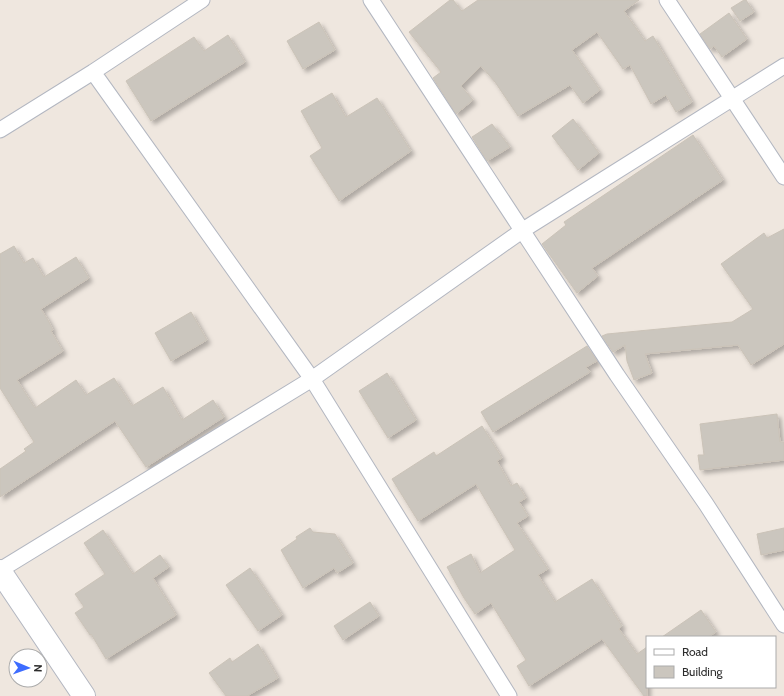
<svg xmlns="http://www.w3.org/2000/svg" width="784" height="696" viewBox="0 0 784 696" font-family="Cabin,sans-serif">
<defs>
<filter id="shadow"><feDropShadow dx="3.5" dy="3.5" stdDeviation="2" flood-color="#0004"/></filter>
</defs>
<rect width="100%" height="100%" fill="#efe7df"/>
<path fill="#cbc6be" stroke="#cbc3b8" filter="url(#shadow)" d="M450 0H453L462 11 478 0H639L624 11 645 41 653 36 692 102 676 112 666 95 651 104 630 65 623 69 597 32 572 50 600 90 583 103 570 85 518 116 495 82 481 66 461 86 473 100 456 114 433 78 441 72 409 32Z
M744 0H746L754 12 740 21 731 8Z
M729 13 747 39 722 57 714 46 710 49 700 34Z
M319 22 335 50 303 69 287 41Z
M228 35 245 62 151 121 126 81 194 37 204 51Z
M332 93 346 117 377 98 411 151 339 201 310 156 322 148 301 111Z
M573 119 599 153 578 170 552 136Z
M492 124 510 147 487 161 472 137Z
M693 135 723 180 592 268 598 276 577 293 542 244 566 225 564 222Z
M784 229V344L751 365 738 345 645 354 652 373 634 380 627 361 625 345 613 352 602 336 607 334 732 322 753 309 721 264 764 233 767 238Z
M14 246 24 263 33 258 44 277 76 257 89 278 41 309 48 320 53 330 51 331 63 351 17 380 35 408 76 380 86 395 114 378 132 406 163 387 182 420 213 400 224 417 146 467 115 421 0 497V469L26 451 24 449 34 442 0 388V254Z
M191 312 207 340 171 361 155 333Z
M587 346 597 361 586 367 590 372 493 432 481 412Z
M387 373 416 420 388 438 359 391Z
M777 414 780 442H784V460L700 470 698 455H704L700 424Z
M482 426 502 458 497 461 511 486 517 483 526 498 519 502 528 516 517 523 548 569 538 575 555 602 592 579 622 626 619 629 637 654 647 647V696H644L602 639 529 686 517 666 526 660 491 603 475 614 464 598 447 567 471 554 480 573 515 550 476 484 418 521 392 479 434 452 436 456Z
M310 528 313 532 335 534 353 563 337 573 334 568 303 588 281 550 297 539 296 537Z
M784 528V550L761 555 757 534Z
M103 530 133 574 160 555 169 567 153 578 176 615 106 659 91 634 90 635 75 613 84 607 75 594 105 574 84 543Z
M250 568 282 615 258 631 226 585Z
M370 602 379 616 343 640 334 626Z
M701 610 716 632 708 637H662Z
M258 644 278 678 247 696H226L209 673 230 658 232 662Z"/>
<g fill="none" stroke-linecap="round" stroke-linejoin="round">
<g stroke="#b3b7c1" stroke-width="17">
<path id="street" d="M371 0 617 375 706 504 784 625
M667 0 784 177
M93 72 312 379 509 696
M0 130 93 72 202 0
M0 570 312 379 523 230 784 66"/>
</g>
<g stroke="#b3b7c1" stroke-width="24">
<path id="secondary" d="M0 571 84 696"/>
</g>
<use href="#street" stroke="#fff" stroke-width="15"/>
<use href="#secondary" stroke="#fff" stroke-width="22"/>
</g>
<rect x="646" y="636" width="130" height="52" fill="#ffffff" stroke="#ababab"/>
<rect x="654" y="649" width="20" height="6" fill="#ffffff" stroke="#ababab"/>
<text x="682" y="656" font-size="12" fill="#2d2d2d">Road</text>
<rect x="654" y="666" width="20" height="12" fill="#cbc6be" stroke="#ababab"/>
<text x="682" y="676" font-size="12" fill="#2d2d2d">Building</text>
<g transform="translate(28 668) rotate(92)"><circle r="19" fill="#ffffff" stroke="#ababab"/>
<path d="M0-3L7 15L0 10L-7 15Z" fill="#3d6cff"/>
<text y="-6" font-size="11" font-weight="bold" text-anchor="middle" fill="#2d2d2d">N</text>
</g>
</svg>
